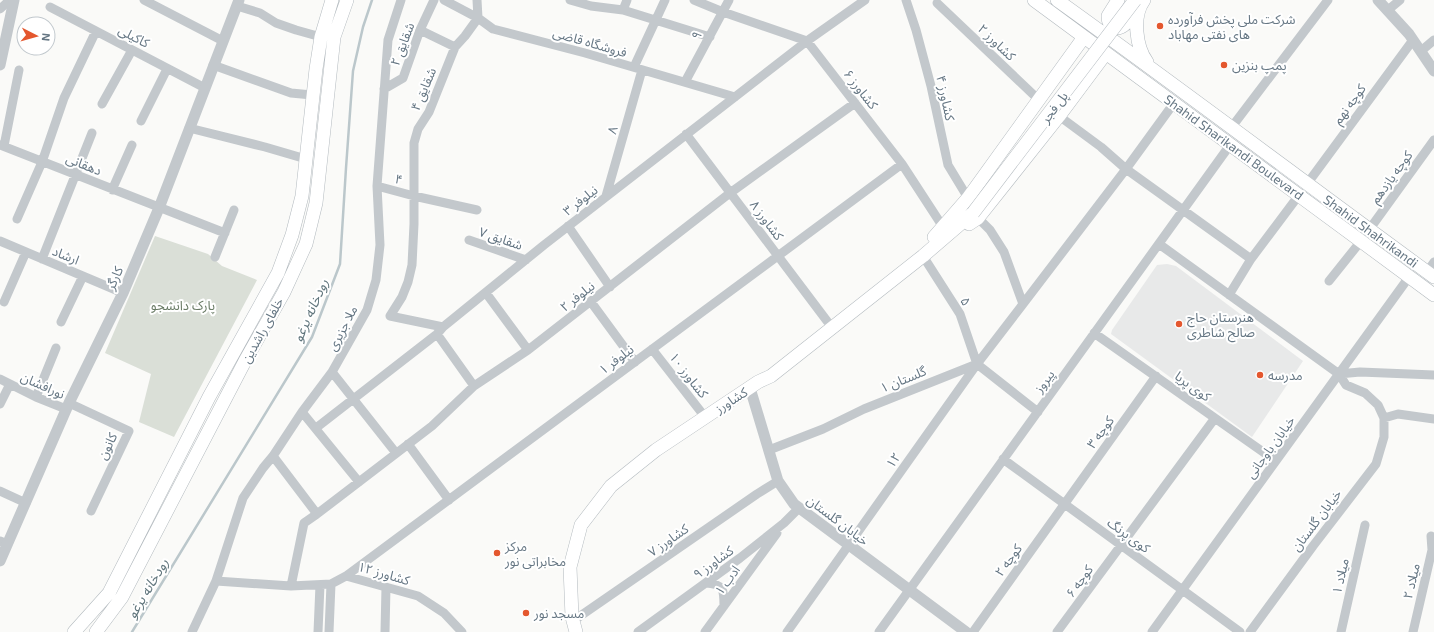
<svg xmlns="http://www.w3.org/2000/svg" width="1434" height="632" viewBox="0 0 1434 632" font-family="'Exo 2','Noto Sans Arabic',sans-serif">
<rect width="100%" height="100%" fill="#fafaf8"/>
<path fill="#e8e9e9" d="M1167 264 1176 266 1303 361 1252 437 1111 334 1112 330 1157 265Z"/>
<path fill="#dadfd7" d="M155 236 208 254 222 266 257 280 174 437 139 422 151 374 105 353Z"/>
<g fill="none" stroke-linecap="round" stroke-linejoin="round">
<path stroke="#bbc7cb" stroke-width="2.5" d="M132 632 312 337 340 264 346 168 353 71 363 27 372 0"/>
<g stroke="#b3babf" stroke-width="14">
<path id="secondary" d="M1034 0 1434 295
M1057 0C1184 91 1308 185 1434 277
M1118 0 1108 16C1108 21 1109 25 1114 27 1124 32 1134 13 1139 6
M1144 0C1132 16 1136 47 1147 62
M969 224 978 218 1059 116 1106 53
M934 237 968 198 1084 37
M74 632 109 593 209 397 278 273 292 235 302 196 316 69 321 37 332 0
M96 632 122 597 245 361 284 292 306 244 316 203 334 37 347 0
M576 632 572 617 570 567 581 525 611 486 656 450 758 382 771 376 923 256 973 213"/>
</g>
<path stroke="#c3c8cc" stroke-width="9" d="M144 0 223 41
M444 0 478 18 493 29 585 53 735 97
M570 0 591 6 623 10 710 37
M694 0 723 12 807 41 902 164 943 227
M906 0 916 30 931 86 948 165 968 198
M937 3 1039 100
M237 6 260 13 276 23 296 30 321 37
M50 7 205 88
M0 9 10 0
M623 10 627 0
M1388 10 1400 0
M420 30 455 47
M1421 51 1434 40
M213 65 291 93 312 95
M634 67 665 0
M685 82 729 0
M384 89 403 78 420 30 434 0
M1174 103 1126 169 1251 259 1299 195
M102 104 132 50
M141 121 167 69
M189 128 265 147 306 159
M1231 128 1328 0
M686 134 827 321
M0 145 225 233
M4 146 19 70
M1307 184 1413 40
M377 186 414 196 477 210
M112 190 132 145
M606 196 642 70
M974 214 990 230 1004 252 1023 304 1126 169 1101 147 1059 116
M17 219 42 162 64 98 96 31
M568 226 610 287
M469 240 526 260
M0 241 123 293
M1159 244 1339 374 1360 372 1434 375
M923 256 960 314 977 364
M215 257 234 210
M42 259 92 133
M1427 272 1434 262
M1329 281 1361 241 1434 140
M486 293 528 350
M1229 295 1251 259
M4 302 26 252
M591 302 635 362
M61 322 83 276
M443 327 390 316 402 297 408 282 412 265 414 224V143L418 129 429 112 455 47 465 36 478 18 477 0
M1094 333 1276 461
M437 334 474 386
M652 349 705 417
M332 372 396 453
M0 379 10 384 0 404
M10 384 36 397 66 409
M36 397 56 348
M69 403 129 431 91 511
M302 412 359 482
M1384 418 1398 414 1434 419
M316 428 437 334 443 327 544 245 807 41 865 0
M408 444 449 500
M769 450 823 429 864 409 977 364 1038 412
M273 456 317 514 304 523 291 586
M1003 459 1240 632
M0 491 26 503
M317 514 432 426 474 386 528 350 730 193 855 103
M0 541 7 544
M346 576 902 164
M216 581 291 586 331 584 346 576 418 596 444 613 462 632
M706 583C724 584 724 590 724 606
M573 621 757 494 778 481
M192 632 216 581 243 498 263 468 273 456 302 412 332 372 367 310 376 280 380 245 377 186 388 40 401 0
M318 632 320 585
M329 632 331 584
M385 632 386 587
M638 632 740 558 784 523 799 508
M705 632 777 533
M787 632 977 364 1023 304
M879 632 1230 145
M973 632 1156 376
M1057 632 1215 418
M1152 632 1409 277
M1250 632 1313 546 1376 464 1384 437V418L1378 405 1365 393 1346 385 1339 374
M1341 632 1365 525
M1413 632 1432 550 1431 536"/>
<path stroke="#c3c8cc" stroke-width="11" d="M1378 0 1409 34 1434 71
M0 65 14 0
M750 388 778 481 794 504 966 632
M0 561 69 403 123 293 159 208 239 0"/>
<use href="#secondary" stroke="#fff" stroke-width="13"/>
<g stroke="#b3babf" stroke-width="14" stroke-linecap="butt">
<path id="secondary-bridge" d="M973 213 1135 0"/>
</g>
<use href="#secondary-bridge" stroke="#fff" stroke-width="13"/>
</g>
<g fill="#e4572e" stroke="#fff" stroke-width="1.5">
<circle cx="1160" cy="26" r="4"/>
<circle cx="1224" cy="65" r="4"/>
<circle cx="1179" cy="324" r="4"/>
<circle cx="1260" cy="375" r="4"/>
<circle cx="497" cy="553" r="4"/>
<circle cx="526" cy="613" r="4"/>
</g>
<g text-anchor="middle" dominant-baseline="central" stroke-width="4" stroke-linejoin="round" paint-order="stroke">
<g font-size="13" fill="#657683" stroke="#fff" text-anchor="start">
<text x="1168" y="19">شرکت ملی پخش فرآورده<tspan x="1168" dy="15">های نفتی مهاباد</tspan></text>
<text x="1232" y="65">پمپ بنزین</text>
<text x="1187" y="317">هنرستان حاج<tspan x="1187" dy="15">صالح شاطری</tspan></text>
<text x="1268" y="375">مدرسه</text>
<text x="505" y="546">مرکز<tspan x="505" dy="15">مخابراتی نور</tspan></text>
<text x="534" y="613">مسجد نور</text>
</g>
<g font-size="13" fill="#657683" stroke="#fff">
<text transform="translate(696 35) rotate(-62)">۹</text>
<text transform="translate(134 36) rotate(28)">کاکیلی</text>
<text transform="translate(590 42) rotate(16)">فروشگاه قاضی</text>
<text transform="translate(997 42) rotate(44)">کشاورز ۲</text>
<text transform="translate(402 44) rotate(-69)">شقایق ۲</text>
<text transform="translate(423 89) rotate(-67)">شقایق ۴</text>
<text transform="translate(861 89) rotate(52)">کشاورز ۶</text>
<text transform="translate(946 98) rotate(78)">کشاورز ۴</text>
<text transform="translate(1349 104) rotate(-54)">کوچه نهم</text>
<text transform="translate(1054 107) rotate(-53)">پل فجر</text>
<text transform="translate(612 130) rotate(-74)">۸</text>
<text transform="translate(1234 147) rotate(36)">Shahid Sharikandi Boulevard</text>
<text transform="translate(84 164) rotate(22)">دهقانی</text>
<text transform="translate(1391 177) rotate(-54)">کوچه یازدهم</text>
<text transform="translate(399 179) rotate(15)">۴</text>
<text transform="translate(580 200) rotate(-38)">نیلوفر ۳</text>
<text transform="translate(767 220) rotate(53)">کشاورز ۸</text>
<text transform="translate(1371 231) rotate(36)">Shahid Shahrikandi</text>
<text transform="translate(501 238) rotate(19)">شقایق ۷</text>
<text transform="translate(66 255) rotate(22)">ارشاد</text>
<text transform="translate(114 278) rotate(-66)">کارگر</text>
<text transform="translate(577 296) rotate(-38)">نیلوفر ۲</text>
<text transform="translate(966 301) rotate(59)">۵</text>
<text transform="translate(342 328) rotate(-62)">ملا جزیری</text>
<text transform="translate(262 330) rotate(-61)">خلفای راشدین</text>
<text transform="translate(616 359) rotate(-37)">نیلوفر ۱</text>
<text transform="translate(689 375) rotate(52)">کشاورز ۱۰</text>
<text transform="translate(903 379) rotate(-22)">گلستان ۱</text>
<text transform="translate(1044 381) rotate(-54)">پیروز</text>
<text transform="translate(43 385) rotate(24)">نورافشان</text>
<text transform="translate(1193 386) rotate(36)">کوی پریا</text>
<text transform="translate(731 400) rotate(-33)">کشاورز</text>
<text transform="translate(1100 432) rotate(-54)">کوچه ۳</text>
<text transform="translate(107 446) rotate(-64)">کانون</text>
<text transform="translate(1270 447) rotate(-54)">خیابان باوجانی</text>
<text transform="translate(893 460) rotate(-55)">۱۲</text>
<text transform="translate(838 520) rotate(37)">خیابان گلستان</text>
<text transform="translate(1316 520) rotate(-53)">خیابان گلستان</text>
<text transform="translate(1129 535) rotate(36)">کوی پرنگ</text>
<text transform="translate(668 540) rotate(-35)">کشاورز ۷</text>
<text transform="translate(1008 560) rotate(-54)">کوچه ۲</text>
<text transform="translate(713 562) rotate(-36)">کشاورز ۹</text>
<text transform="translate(384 573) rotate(16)">کشاورز ۱۲</text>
<text transform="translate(1340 576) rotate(-77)">میلاد ۱</text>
<text transform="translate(727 580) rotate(-54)">ادب ۱</text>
<text transform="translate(1079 581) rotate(-54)">کوچه ۶</text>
<text transform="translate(1411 581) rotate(-77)">میلاد ۲</text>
</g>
<g font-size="13" fill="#687a64" stroke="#fff">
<text x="183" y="305">پارک دانشجو</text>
</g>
<g font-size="14" font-style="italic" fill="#60757c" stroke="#fff">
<text transform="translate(310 310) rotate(-66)">رودخانه یرغو</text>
<text transform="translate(147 588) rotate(-59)">رودخانه یرغو</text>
</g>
</g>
<g transform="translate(36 36) rotate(96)"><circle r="19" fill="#ffffff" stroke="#c1c8cd"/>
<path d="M0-3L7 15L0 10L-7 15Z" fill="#e4572e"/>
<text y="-6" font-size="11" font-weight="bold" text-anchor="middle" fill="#657683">N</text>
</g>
</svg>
